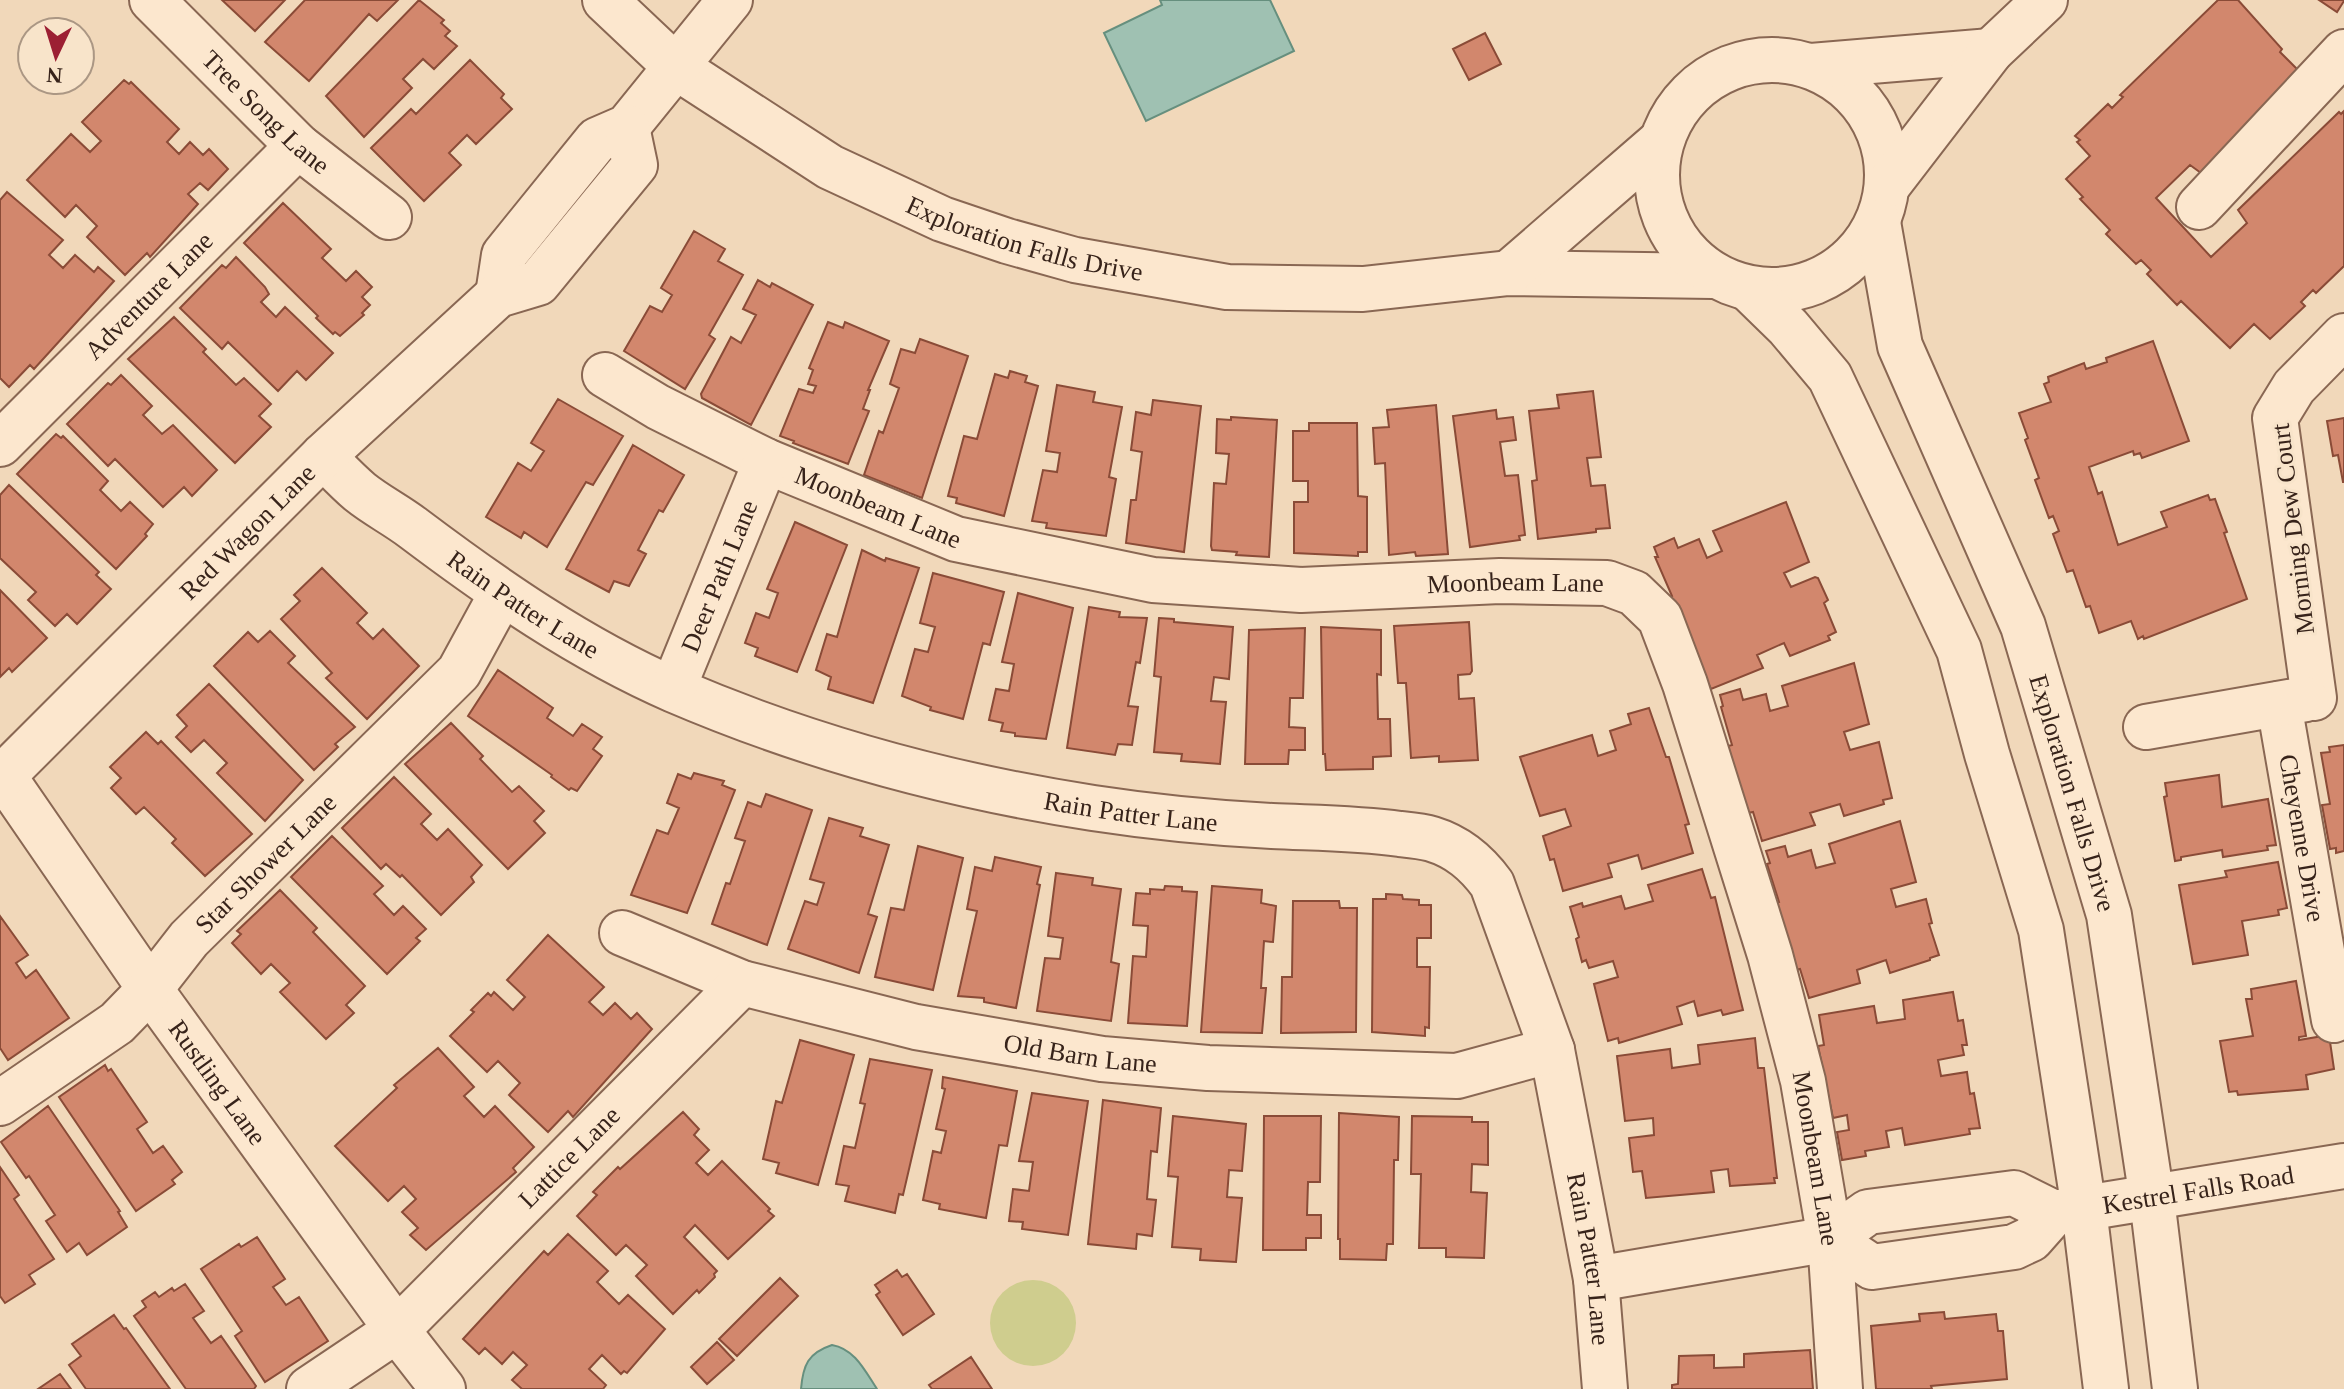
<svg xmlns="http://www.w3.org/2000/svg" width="2344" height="1389" viewBox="0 0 2344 1389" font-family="'Times New Roman',serif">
<rect width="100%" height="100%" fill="#f1d8ba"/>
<path fill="#cfcd8e" d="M990 1323a43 43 0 1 1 86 0a43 43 0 1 1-86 0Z"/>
<path fill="#9fc1b2" stroke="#668f7e" stroke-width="2" d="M1160 0H1270L1294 51 1146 121 1104 33 1162 5Z
M832 1345C855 1349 865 1371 877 1389H801C803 1365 808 1353 832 1345Z"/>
<path fill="#d2876d" stroke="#8a4b37" stroke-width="2" d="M222 0H285L255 31Z
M305 0H398L377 21 369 14 309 81 265 42Z
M419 0 444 20 441 23 450 31 445 36 457 46 434 69 423 59 403 79 412 88 364 137 326 96Z
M2218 0H2238L2282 49 2280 52 2302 74 2201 173 2190 165 2156 198 2211 257 2247 223 2238 210 2339 112 2341 114 2344 111V266L2316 293 2313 290 2301 302 2305 306 2270 339 2254 324 2230 348 2181 301 2177 305 2147 274 2151 270 2141 260 2136 264 2106 234 2110 230 2080 199 2083 197 2066 179 2090 156 2077 142 2080 140 2075 136 2108 104 2112 108 2123 97 2120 95Z
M2319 0H2344V1L2337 12Z
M1485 33 1501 64 1469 80 1453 49Z
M470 60 504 94 501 98 512 109 476 144 467 135 449 153 461 165 424 201 371 148 411 109 416 114Z
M124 80 129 84 131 82 179 129 167 142 179 154 190 142 203 155 209 149 228 169 208 190 200 183 188 194 198 204 150 257 147 253 125 275 87 237 97 226 76 205 65 217 27 180 71 134 90 152 101 141 82 122Z
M7 192 63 240 49 255 63 268 75 255 94 272 98 267 114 281 34 369 30 365 9 387 0 378V200Z
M283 203 331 249 322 258 346 281 356 271 372 287 362 297 370 305 362 313 364 315 340 336 335 332 333 334 316 318 318 316 244 243Z
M694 231 725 249 718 261 743 275 709 335 715 339 685 389 624 351 650 306 662 312 672 295 661 288Z
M236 257 265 287 269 294 261 302 276 317 285 307 333 353 306 380 297 371 278 391 228 342 222 349 180 308 222 265 226 268Z
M758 280 770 287 772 283 813 305 751 425 702 398 701 394 731 337 741 343 756 315 743 309Z
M174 317 206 349 203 352 236 385 244 378 271 404 259 416 271 427 235 463 128 359Z
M828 322 843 328 845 322 889 341 868 390H870L863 409 869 411 848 464 793 443 794 441 780 436 799 389 813 393 816 386 808 384 813 370 809 368Z
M920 339 968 356 922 498 864 475 879 431 883 433 899 388 890 384 901 349 915 353Z
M2153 341 2189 441 2142 458 2140 453 2134 455 2133 451 2089 467 2098 494 2102 492 2118 545 2167 527 2161 512 2208 495 2210 500 2215 499 2227 532 2224 533 2247 599 2144 639 2143 636 2138 639 2131 621 2099 633 2090 606 2086 607 2073 570 2067 572 2053 534 2059 531 2053 516 2049 518 2035 480 2039 478 2025 440 2028 438 2019 413 2051 402 2044 384 2049 382 2048 377 2084 363 2086 369 2107 362 2106 358Z
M1010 371 1027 376 1025 382 1038 386 1004 516 956 503 957 498 948 496 964 436 977 439 995 374 1008 378Z
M121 375 152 406 143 415 162 434 173 425 217 470 192 496 184 487 163 507 115 459 108 466 67 424 108 383 111 385Z
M1057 385 1095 392 1093 402 1122 407 1109 477 1116 479 1106 536 1046 528 1047 523 1032 521 1043 470 1057 472 1060 453 1046 451Z
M1593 391 1601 457 1587 458 1591 486 1605 485 1610 528 1596 529V532L1538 539 1532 481 1537 480 1529 411 1559 408 1557 395Z
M558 399 623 436 593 485 586 482 547 547 524 532 521 538 486 517 518 463 531 471 544 451 531 443Z
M1153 400 1201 406 1184 552 1126 543 1131 500H1136L1142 452 1131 450 1136 412 1151 415Z
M1436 405 1448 554 1416 556 1415 552 1389 555 1385 463 1375 464 1373 428 1389 427 1387 410Z
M1496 410 1497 419 1513 417 1516 440 1500 442 1505 476 1518 475 1525 535 1519 536 1520 540 1470 547 1453 416Z
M1231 417 1277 420 1269 557 1236 555 1237 552 1212 550 1211 546 1214 483 1226 484 1229 454 1216 453 1217 419 1231 420Z
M2344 418V482H2343L2338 455 2333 456 2327 421Z
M1309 423H1357L1358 496 1367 497V552H1358V556L1294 553V502H1308V481H1293V431H1309Z
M56 434 61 438 63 436 108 481 100 490 121 511 130 502 153 524 145 534 147 536 116 569 17 474Z
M633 445 684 475 663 512 659 510 638 550 646 554 629 586 614 581 609 592 566 569Z
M9 485 99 572 96 575 111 589 77 624 67 614 55 626 28 600 36 592 0 558V495Z
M1786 502 1809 562 1784 573 1791 587 1815 577 1818 578 1828 600 1824 603 1836 632 1828 636 1830 640 1790 656 1784 643 1757 655 1763 668 1711 689 1667 598 1672 596 1655 557H1658L1654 547 1674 538 1678 548 1699 539 1707 558 1722 551 1713 531Z
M795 522 847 545 797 672 755 656 758 648 745 643 756 613 769 618 778 593 767 589Z
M862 550 885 561 886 558 919 568 873 703 828 689 831 677 816 670 827 634 837 637Z
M322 568 367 613 357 623 373 639 383 629 419 666 367 719 326 678 332 673 281 619 300 601 294 595Z
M933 573 1004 592 990 645 983 643 963 719 930 710 931 707 902 696 915 649 928 652 935 627 920 623Z
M0 590 47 638 12 672 9 668 0 677Z
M1018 593 1073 608 1046 739 1015 736V733L1001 731 1003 723 989 720 996 689 1009 691 1014 664 1002 662Z
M1089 607 1120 612 1119 617 1147 618 1140 663 1136 662 1128 706 1138 707 1132 745 1118 744 1115 755 1067 748Z
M1159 618 1174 619V622L1233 627 1229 679 1214 677 1211 701 1226 702 1220 764 1181 761 1182 754 1154 752 1161 677 1154 676Z
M1469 622 1472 671 1470 674 1458 675 1459 699 1474 698 1478 760 1439 762V756L1411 758 1406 683H1398L1394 626Z
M1321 627 1381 630V675L1377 674 1378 719H1390L1391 756 1373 757V769L1326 770 1325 754H1323Z
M1305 628 1303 698H1290L1289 727 1305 728V750H1289L1288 764H1245L1249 630Z
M270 631 295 656 288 663 355 727 335 744 338 747 314 770 214 666 248 632 258 642Z
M1854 663 1869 724 1844 732 1850 750 1879 742 1892 798 1883 800 1884 804 1844 816 1840 804 1810 813 1815 825 1762 841 1753 812 1748 813 1728 746 1732 745 1721 707 1723 706 1720 695 1740 689 1743 700 1766 694 1770 711 1788 706 1782 686Z
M498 670 553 708 547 718 573 736 582 724 602 737 593 749 602 756 577 791 571 788 569 790 551 777 552 775 468 716Z
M209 684 303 780 265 821 217 773 227 763 204 740 191 752 176 737 187 726 177 715Z
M1649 708 1666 757H1669L1689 824 1685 825 1693 853 1642 869 1638 855 1608 864 1612 877 1563 891 1554 859 1550 860 1543 836 1571 826 1565 809 1540 816 1520 757 1592 735 1598 756 1616 750 1610 731 1631 724 1628 714Z
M451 723 483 756 480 759 512 792 519 786 544 811 534 821 545 833 508 869 405 764Z
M146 732 158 744 161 741 252 834 205 876 172 843 176 839 144 807 136 814 111 788 121 778 110 767Z
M2344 745V851L2336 853V848L2330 849 2322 805 2330 804 2321 753 2330 752 2329 747Z
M694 773 724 781 722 785 735 790 687 913 631 895 657 830 668 834 679 808 667 803 678 774 691 779Z
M2219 775 2222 807 2268 799 2276 845 2267 846 2268 850 2223 857 2222 850 2181 857V860L2175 861 2164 797 2167 796 2165 783Z
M394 777 431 814 421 824 437 840 448 829 482 865 471 877 474 882 441 915 402 875 400 877 386 864 381 869 342 828Z
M766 794 812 810 767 945 712 924 726 883 730 884 745 841 735 838 748 802 761 807Z
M829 818 863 828 860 836 889 845 868 914 877 917 859 973 788 949 805 901 817 905 824 883 810 879Z
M1900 821 1916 882 1891 889 1896 907 1926 899 1932 923 1929 924 1939 955 1930 958V960L1890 973 1886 960 1857 970 1860 983 1809 998 1800 969 1795 970 1775 903 1779 902 1767 864 1770 863 1766 851 1785 846 1788 857 1811 850 1816 868 1835 863 1829 844Z
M332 836 383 886 374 894 394 915 403 906 426 929 416 938 420 941 387 974 291 877Z
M918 846 963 858 933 990 875 977 891 908 904 910Z
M995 857 1041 867 1037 884 1040 885 1016 1008 984 1002V998L958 996 977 911 967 909 975 867 992 871Z
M2278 862 2287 908 2278 910 2279 915 2242 921 2248 955 2193 964 2179 885 2227 877 2225 871Z
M1702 869 1711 898 1715 897 1743 1010 1723 1015 1721 1010 1698 1016 1694 1001 1677 1007 1682 1024 1619 1043 1618 1038 1608 1041 1594 984 1618 977 1613 961 1589 968 1586 960 1582 962 1576 939 1579 937 1570 907 1582 903 1583 907 1621 896 1625 909 1653 901 1648 885Z
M1056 873 1093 878 1092 885 1121 889 1111 962 1119 964 1111 1021 1037 1011 1045 958 1060 959 1063 938 1048 936Z
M1165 886 1182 887V891L1197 892 1187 1026 1128 1023 1133 956 1146 957 1148 926 1133 925 1136 893 1150 894V889L1164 890Z
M1212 886 1262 890 1261 903 1276 906 1273 942 1264 941 1261 988H1266L1262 1033 1201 1032Z
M280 890 317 928 313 932 365 986 346 1005 354 1013 326 1039 280 992 290 983 271 964 261 974 232 943 241 934 237 931Z
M1386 894 1402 895 1403 899 1419 900V905H1431V938H1417V967H1430L1429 1028 1425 1027V1036L1372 1032 1373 899H1386Z
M1293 901H1339L1340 908H1357L1356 1032 1281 1033 1282 977H1292Z
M0 916 28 955 16 963 26 978 36 970 69 1018 8 1060 0 1048Z
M548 935 604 987 589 1002 603 1015 615 1003 631 1019 637 1013 652 1029 573 1117 568 1111 548 1132 509 1095 520 1083 498 1061 487 1072 450 1036 474 1012 471 1010 488 993 491 996 494 992 513 1010 525 997 507 980Z
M2296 981 2306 1036 2299 1037V1040L2329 1035 2334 1069 2306 1075 2308 1089 2238 1095 2237 1091 2229 1092 2220 1041 2253 1036 2246 999H2252L2251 989Z
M1953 992 1958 1021 1963 1020 1967 1045H1962L1964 1055 1938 1060 1941 1076 1967 1072 1970 1094 1974 1093 1980 1128 1969 1129 1970 1134 1905 1145 1902 1128 1886 1131 1889 1147 1865 1151 1866 1156 1842 1160 1837 1132 1849 1130 1847 1115 1833 1118 1818 1046 1824 1045 1819 1015 1874 1006 1877 1023 1905 1019 1903 1000Z
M1755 1038 1758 1068H1764L1777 1178H1774L1775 1183 1730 1186 1728 1169 1711 1171 1714 1192 1646 1198 1642 1171 1633 1172 1629 1138 1654 1135 1653 1118 1625 1121 1617 1056 1670 1049 1672 1068 1700 1064 1698 1045Z
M800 1040 854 1055 818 1185 776 1173 779 1163 763 1159 776 1101 782 1103Z
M438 1048 474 1087 464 1096 484 1117 495 1106 534 1147 513 1168 516 1172 426 1250 410 1235 418 1228 402 1212 416 1199 404 1186 388 1201 335 1146 397 1088 394 1085Z
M870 1059 932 1070 903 1195 899 1194 895 1213 845 1201 849 1186 836 1184 844 1146 855 1148 865 1104 860 1103Z
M105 1065 108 1071 111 1069 147 1122 137 1129 153 1153 163 1146 182 1172 172 1180 175 1184 136 1211 59 1097Z
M943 1077 1017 1091 1007 1146 999 1145 986 1218 939 1209 940 1204 923 1200 933 1151 941 1153 946 1131 936 1129 945 1089 942 1088Z
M1032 1093 1088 1101 1068 1235 1022 1229 1023 1222 1009 1221 1013 1189 1029 1191 1033 1162 1019 1161Z
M1103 1100 1161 1108 1157 1152 1151 1151 1147 1199 1156 1200 1152 1236 1137 1234 1136 1249 1088 1244Z
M48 1106 120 1211 118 1212 127 1227 87 1255 79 1243 67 1252 46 1221 55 1215 29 1176 26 1178 1 1142Z
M683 1112 699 1129 694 1135 709 1150 696 1163 708 1175 722 1161 770 1209 768 1211 774 1216 728 1259 695 1225 684 1237 717 1271 714 1274 715 1277 699 1293 697 1290 673 1314 636 1276 647 1265 626 1245 616 1255 577 1216 597 1195 593 1192 618 1167 620 1169Z
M1339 1113 1399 1117 1398 1160H1394L1393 1244H1387L1386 1260 1340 1259V1239H1338Z
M1173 1116 1246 1124 1242 1171 1229 1170 1227 1197 1242 1198 1236 1262 1200 1260 1201 1249 1172 1247 1178 1177 1168 1176Z
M1264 1116H1321L1320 1182H1308L1307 1215H1321V1238H1306V1250H1263Z
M1412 1116 1472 1117V1122H1488V1165L1472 1164 1471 1192 1487 1193 1484 1258 1446 1257V1248H1419L1421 1174H1411Z
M0 1167 19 1195 14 1199 54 1259 29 1275 35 1284 5 1303 0 1296Z
M568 1234 608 1271 597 1282 619 1304 628 1295 665 1329 627 1373 624 1371 621 1374 602 1355 589 1369 606 1385 603 1389H522L512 1380 527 1365 513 1352 502 1364 485 1348 479 1354 463 1339 544 1251 548 1255Z
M257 1237 285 1279 273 1287 286 1305 299 1297 328 1341 265 1382 235 1336 242 1331 201 1269 239 1244 241 1247Z
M897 1270 902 1277 907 1274 934 1314 903 1335 876 1295 880 1292 875 1285Z
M780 1278 798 1296 737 1356 719 1339Z
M185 1284 204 1311 193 1318 211 1343 221 1336 256 1386 254 1389H186L134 1316 146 1307 142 1301 155 1292 159 1297 172 1288 174 1291Z
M1944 1312 1945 1319 1996 1314 1998 1331H2003L2007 1379 1931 1386 1932 1389H1876L1871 1326 1920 1321 1919 1314Z
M114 1315 124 1329 126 1328 170 1389H86L69 1365 81 1356 72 1344Z
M717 1342 734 1360 707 1384 691 1367Z
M1810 1350 1813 1389H1672V1385L1678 1384 1679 1356 1714 1355V1368L1744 1367V1354Z
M971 1357 992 1389H932L929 1385Z
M60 1374 71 1389H38Z"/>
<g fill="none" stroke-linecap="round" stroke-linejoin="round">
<g stroke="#896753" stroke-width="48">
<g id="minor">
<path id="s1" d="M152 0 298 146 389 217"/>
<path id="s2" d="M605 0 676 67 830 167 942 219 1007 241 1075 260 1227 287 1363 289 1509 273 1713 276"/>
<circle cx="1772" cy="175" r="115"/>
<path d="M1811 66 1991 51"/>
<path d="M1888 185 1991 51 2045 0"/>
<path d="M2199 207 2344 52"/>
<path id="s3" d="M1878 222 1900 346 2023 626 2109 915 2152 1199 2175 1389"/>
<path d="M1509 273 1660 142"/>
<path d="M1749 289 1788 327 1830 377 1959 650 1987 754 2041 930 2084 1209 2106 1389"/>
<path d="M498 295 504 255 597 140 627 127 730 0"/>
<path id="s4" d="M605 375 658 407 766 461 956 539 1153 580 1301 590 1500 581 1607 583 1634 593 1660 618 1685 684 1770 955 1803 1081 1830 1239 1840 1389"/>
<path id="s5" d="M0 444 298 146"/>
<path id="s6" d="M323 456C335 468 347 481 360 492 376 505 396 515 413 528 494 589 580 649 674 690 807 747 950 786 1093 808 1152 817 1212 823 1272 826 1315 828 1357 828 1400 834 1410 835 1422 836 1432 839 1458 847 1476 862 1492 884L1552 1050 1596 1279 1605 1389"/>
<path id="s7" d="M673 689 766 461"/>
<path d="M2314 698 2275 418 2294 387 2344 336"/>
<path id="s8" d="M2279 704 2334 1020"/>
<path d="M2146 727 2306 699"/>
<path id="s9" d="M0 771 150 989 397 1330 443 1389"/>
<path id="s10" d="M4 775 323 456 498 295 538 283 635 165 627 127"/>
<path id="s11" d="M622 933 742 983 916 1027 1102 1059 1208 1068 1457 1076 1552 1050"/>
<path id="s12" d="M0 1103 117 1023 150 989 189 939 459 672 502 593"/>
<path d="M1830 1239 1872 1267 2014 1247 2031 1239 2054 1213"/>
<path id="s13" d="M1596 1279 1830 1239 1868 1212 2014 1193 2054 1213 2344 1166"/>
<path id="s14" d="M309 1389 397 1330 742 983"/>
</g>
</g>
<use href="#minor" stroke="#fce7ce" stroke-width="44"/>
</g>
<g text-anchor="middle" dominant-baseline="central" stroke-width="6" stroke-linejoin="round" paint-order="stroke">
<g font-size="26" fill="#37231a" stroke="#f8e4ca">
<text stroke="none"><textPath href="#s1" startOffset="160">Tree Song Lane</textPath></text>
<text stroke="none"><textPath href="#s2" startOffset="490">Exploration Falls Drive</textPath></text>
<text stroke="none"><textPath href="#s5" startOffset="210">Adventure Lane</textPath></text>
<text stroke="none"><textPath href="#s4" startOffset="304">Moonbeam Lane</textPath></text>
<text transform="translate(2293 529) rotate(-97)">Morning Dew Court</text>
<text stroke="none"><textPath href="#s10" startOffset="344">Red Wagon Lane</textPath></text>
<text stroke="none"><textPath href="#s7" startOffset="122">Deer Path Lane</textPath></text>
<text stroke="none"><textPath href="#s4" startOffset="952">Moonbeam Lane</textPath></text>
<text stroke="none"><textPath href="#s6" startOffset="250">Rain Patter Lane</textPath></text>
<text stroke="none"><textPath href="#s3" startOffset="606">Exploration Falls Drive</textPath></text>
<text stroke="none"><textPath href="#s6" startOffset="898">Rain Patter Lane</textPath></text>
<text stroke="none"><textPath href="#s8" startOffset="136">Cheyenne Drive</textPath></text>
<text stroke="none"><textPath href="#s12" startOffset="360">Star Shower Lane</textPath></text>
<text stroke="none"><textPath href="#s11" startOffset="476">Old Barn Lane</textPath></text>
<text stroke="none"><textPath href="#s9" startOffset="380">Rustling Lane</textPath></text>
<text stroke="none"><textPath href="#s14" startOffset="350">Lattice Lane</textPath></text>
<text stroke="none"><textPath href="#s4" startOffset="1672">Moonbeam Lane</textPath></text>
<text stroke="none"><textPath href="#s13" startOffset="622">Kestrel Falls Road</textPath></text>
<text stroke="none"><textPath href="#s6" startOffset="1666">Rain Patter Lane</textPath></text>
</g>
</g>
<g transform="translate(56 56) rotate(184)"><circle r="38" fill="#f8e4ca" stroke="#ab9784" stroke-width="2"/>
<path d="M0-6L14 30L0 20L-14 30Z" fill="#9c1f33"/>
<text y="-12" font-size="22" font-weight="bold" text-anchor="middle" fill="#37231a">N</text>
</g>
</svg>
